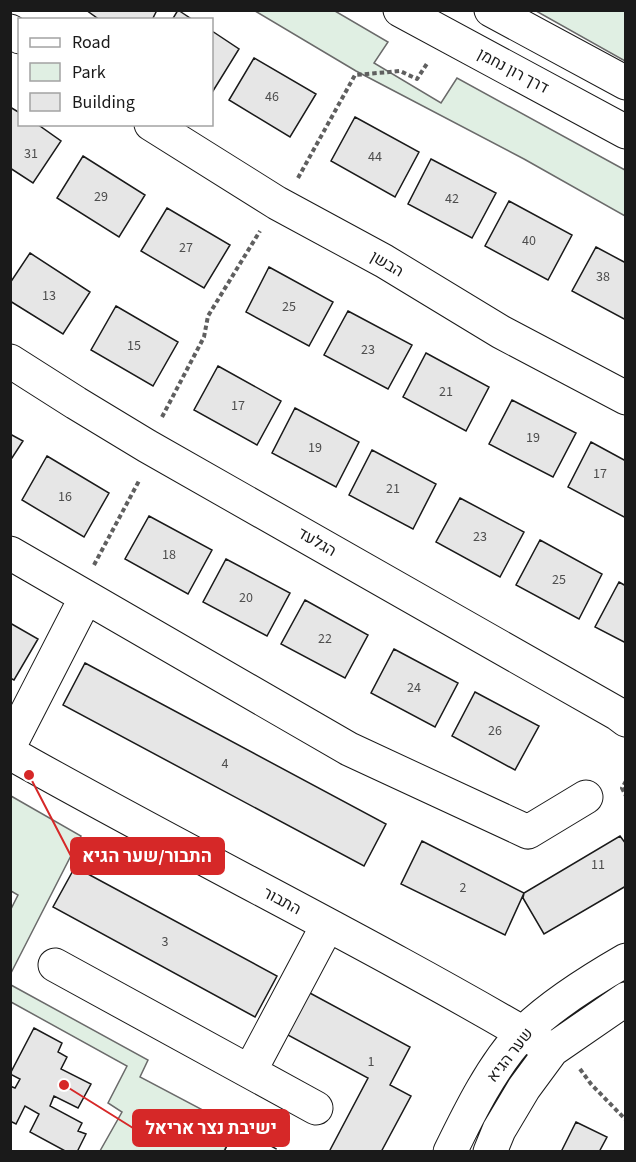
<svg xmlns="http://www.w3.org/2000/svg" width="636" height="1162" viewBox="0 0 636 1162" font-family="'Source Sans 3',Heebo,sans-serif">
<rect width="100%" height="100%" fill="#fff"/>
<path fill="#e0efe3" stroke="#6a6a6a" stroke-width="1.5" d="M255 11H335L388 42 374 63 441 103 457 78 625 170V216L524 159 356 71Z
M536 11H625V61Z
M11 796 81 836 11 973V909L18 895 11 891Z
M11 985 148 1060 140 1077 235 1127 224 1151H100L122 1112 108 1103 127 1066 11 1002Z"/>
<path fill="#e6e6e6" stroke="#1a1a1a" stroke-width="1.5" d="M86 10H157L152 20H100Z
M178 10 193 20H172Z
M212 31 239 49 213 91 212 90Z
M254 58 316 94 290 137 229 100Z
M10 107 20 113V124H37L61 141 33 183 10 168Z
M355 117 419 152 395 197 331 161Z
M83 156 145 195 119 237 57 198Z
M431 159 496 193 472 238 408 204Z
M509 201 572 235 548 280 485 246Z
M167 208 230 245 204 288 141 251Z
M596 247 626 263V320L572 291Z
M30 253 90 292 63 334 10 301V283Z
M269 267 333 302 309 346 246 312Z
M116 306 178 342 153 386 91 350Z
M348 311 412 345 388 389 324 355Z
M426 353 489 387 466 431 403 397Z
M218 366 281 401 257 445 194 410Z
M512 400 576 433 553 477 489 444Z
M295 408 359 442 336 487 272 453Z
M10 434 23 441 10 461Z
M591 442 626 461V518L568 487Z
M372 450 436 484 413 529 349 495Z
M47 456 109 493 84 537 22 500Z
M460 498 524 532 500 577 436 542Z
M149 516 212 550 188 594 125 559Z
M540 540 602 574 579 619 516 585Z
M226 559 290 593 267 636 203 602Z
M619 582 626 586V643L595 627Z
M305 600 368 635 345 678 281 644Z
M10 623 38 639 14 680 10 678Z
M394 649 458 683 435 727 371 693Z
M85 663 386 824 364 866 63 705Z
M475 692 539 726 515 770 452 736Z
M620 836 626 844V886L544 934 523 898 524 893Z
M422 841 524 893 505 935 401 884Z
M75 867 277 976 255 1017 53 907Z
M308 992 410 1047 390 1085 411 1096 381 1152H329L368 1078 286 1034Z
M34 1028 62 1043 58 1052 67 1057 61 1069 91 1084 78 1108 54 1096 50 1106 82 1123 78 1131 86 1134 77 1152H67L30 1132 39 1114 25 1106 16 1124 10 1121V1086L15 1088 20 1079 10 1074Z
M576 1122 607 1137 599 1152H561Z"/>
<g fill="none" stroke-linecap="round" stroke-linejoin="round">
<g stroke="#1a1a1a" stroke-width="35">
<path id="minor" d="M10 31 20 37
M151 124 277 203 384 261 501 332 626 398
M10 361 76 403 147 446 618 714 626 720
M10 553 349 749 528 832 586 797
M10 745 86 597
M10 753C190 855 375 945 552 1050
M55 965 316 1108
M250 1071 327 926
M450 1152C469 1113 493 1064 523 1033 550 1006 593 979 626 960
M490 1152 499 1130 524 1088 552 1050 626 999"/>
</g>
<g stroke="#1a1a1a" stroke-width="35">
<path id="major" d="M400 10 626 132
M491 10 626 83"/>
</g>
<path stroke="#5f5f5f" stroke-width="4" stroke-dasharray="4.5 3" stroke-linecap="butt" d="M298 178 355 75 400 71 417 79 428 62
M162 417 204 337 208 316 260 231
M94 565 140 479
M626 781 622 788 626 796
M580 1069 591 1084 626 1120"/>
<use href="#minor" stroke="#fff" stroke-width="33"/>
<use href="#major" stroke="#fff" stroke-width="33"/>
<path stroke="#1a1a1a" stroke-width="1.5" stroke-dasharray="8 3" stroke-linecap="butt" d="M224 1152 236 1127 282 1152"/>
</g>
<g text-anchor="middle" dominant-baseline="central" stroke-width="4.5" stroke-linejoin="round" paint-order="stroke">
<g font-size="14" fill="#4d4d4d">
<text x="272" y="97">46</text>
<text x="31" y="154">31</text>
<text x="375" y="157">44</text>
<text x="101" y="197">29</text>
<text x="452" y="199">42</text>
<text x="529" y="241">40</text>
<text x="186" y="248">27</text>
<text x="603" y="277">38</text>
<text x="49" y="296">13</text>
<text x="289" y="307">25</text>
<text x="134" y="346">15</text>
<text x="368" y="350">23</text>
<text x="446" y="392">21</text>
<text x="238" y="406">17</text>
<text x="533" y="438">19</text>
<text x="315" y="448">19</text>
<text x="600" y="474">17</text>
<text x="393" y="489">21</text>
<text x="65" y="497">16</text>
<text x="480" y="537">23</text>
<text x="169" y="555">18</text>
<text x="559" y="580">25</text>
<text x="246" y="598">20</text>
<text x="325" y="639">22</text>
<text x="414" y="688">24</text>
<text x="495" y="731">26</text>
<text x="225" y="764">4</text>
<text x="598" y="865">11</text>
<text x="463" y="888">2</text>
<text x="165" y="942">3</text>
<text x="371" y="1062">1</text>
</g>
<g font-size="16" fill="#1a1a1a" stroke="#fff">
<text transform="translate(513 71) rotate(28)">דרך רון נחמן</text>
<text transform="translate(387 264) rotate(30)">הבשן</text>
<text transform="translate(317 542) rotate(30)">הגלעד</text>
<text transform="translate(282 901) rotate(28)">התבור</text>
<text transform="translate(510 1055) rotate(-52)">שער הגיא</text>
</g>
</g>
<path fill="none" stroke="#d62828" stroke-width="2" d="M29 775L71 856M64 1085L133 1128"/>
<g fill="#d62828" stroke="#fff" stroke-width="2">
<circle cx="29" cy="775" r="6"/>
<circle cx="64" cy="1085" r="6"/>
</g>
<g fill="#d62828" stroke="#d62828" stroke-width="2">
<rect x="71" y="838" width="153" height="36" rx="6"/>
<rect x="133" y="1110" width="156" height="36" rx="6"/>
</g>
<g font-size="18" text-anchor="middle" font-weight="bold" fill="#fff">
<text x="147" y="862">התבור/שער הגיא</text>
<text x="211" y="1134">ישיבת נצר אריאל</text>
</g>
<rect width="636" height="1162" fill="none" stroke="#1a1a1a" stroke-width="24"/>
<rect x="18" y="18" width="195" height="108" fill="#ffffff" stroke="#a3a3a3" stroke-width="1.5"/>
<rect x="30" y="38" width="30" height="9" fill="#ffffff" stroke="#a3a3a3" stroke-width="1.5"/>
<text x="72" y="48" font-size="18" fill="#1a1a1a">Road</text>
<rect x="30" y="63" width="30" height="18" fill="#e0efe3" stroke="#a3a3a3" stroke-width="1.5"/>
<text x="72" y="78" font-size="18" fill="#1a1a1a">Park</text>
<rect x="30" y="93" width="30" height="18" fill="#e6e6e6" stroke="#a3a3a3" stroke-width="1.5"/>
<text x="72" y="108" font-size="18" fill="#1a1a1a">Building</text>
</svg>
